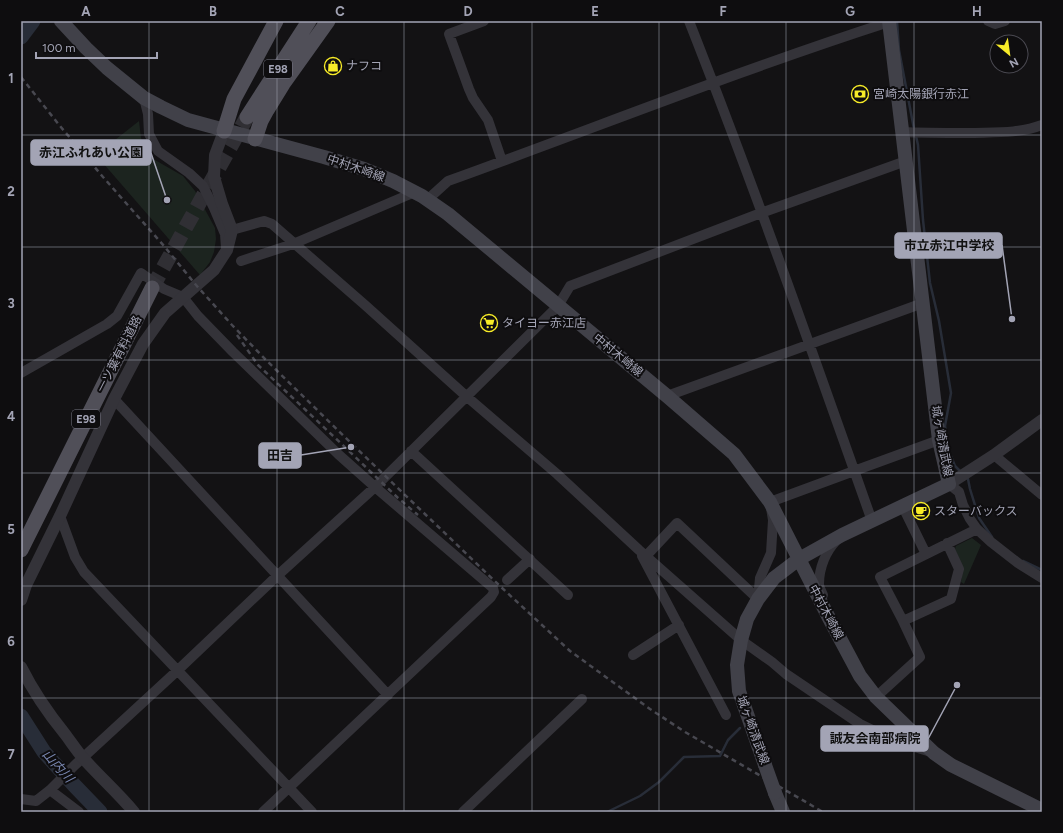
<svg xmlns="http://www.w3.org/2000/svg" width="1063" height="833" viewBox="0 0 1063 833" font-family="Figtree,'Noto Sans JP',sans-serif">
<rect width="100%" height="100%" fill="#131214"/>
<path fill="#1c241f" d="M139 121 141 138 147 150 155 160 183 176 195 191 215 228 216 239 214 252 210 262 200 275 96 155Z
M972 538 981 545 964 584 961 582 963 568 955 549 956 546Z"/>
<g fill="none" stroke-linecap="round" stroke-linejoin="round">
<path stroke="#282d38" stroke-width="2.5" d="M897 21 899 50 914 129
M916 136 918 145 923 220 930 283 939 321 951 393 945 426 949 451 955 466 961 472
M965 477 968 479 970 489 979 518 992 537
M1023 561 1042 570
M607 812 640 796 659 782 684 757 720 756 728 740 740 728"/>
<path stroke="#282d38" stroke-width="15" d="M21 37 33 21
M21 716 44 752 74 785 100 812"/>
<path stroke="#302f34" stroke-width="15" stroke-dasharray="15 8" stroke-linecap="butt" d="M152 288 247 117"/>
<path stroke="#343339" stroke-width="10" d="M484 21 449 34 469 89 473 98 488 120 502 161
M689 21C754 186 813 354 872 521
M988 21 995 24 1005 21
M144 98 148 114 149 134 158 151 189 173 203 186 214 208 225 234 226 248
M902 132C924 133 946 133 968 133 993 132 1018 134 1042 125
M427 200 448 181C595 128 740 70 889 22
M232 230 264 221 272 224 365 305 466 396 557 474 639 550 741 640 772 662 786 674 860 724 895 741 931 752
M241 261 293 244 415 192
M21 373 107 324 117 316 141 273 164 289 183 297 198 316 233 352 338 454 375 487 493 588 494 592 491 597 263 812
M667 396 923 303
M114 399 388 695
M411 451 568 595
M994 455 1042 495
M949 484 959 492 963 505 970 519 977 529 991 542 1018 563 1042 578
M903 507 926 554
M60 516 75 557 84 572 312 812
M642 556 726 715
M646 556 677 523 758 599
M507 580 530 559
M823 595C822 592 819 588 819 584 819 568 826 551 836 541
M758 599 760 578 771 553 773 520 770 502 854 471 939 440
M903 621 951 599 959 569 947 543
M633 655 679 625
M876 697 920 657 903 621 880 577 977 529
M50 790 79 812
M21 799 36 801 50 790 75 765 178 670 277 576 375 487 558 306 570 286 761 213 906 161
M463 812 582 699"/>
<path stroke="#343339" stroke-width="12" d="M949 484 994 455 1042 420
M21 600 26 585 60 516 114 399 143 344 165 313 214 270 227 250 232 230 222 204 214 177 215 155 224 131
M21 667C33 691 48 713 65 734 71 742 77 751 83 758 100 777 118 793 134 812"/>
<path stroke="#414149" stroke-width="14" d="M61 21 86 48 107 68 144 98 161 107 188 120 324 157 364 169 393 181 422 196 448 214 667 396 734 454 770 502 829 618 860 676 876 697 934 753 951 765 1042 810
M765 765 739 691 737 665 741 640 747 619 758 599 774 578 799 559 842 535 949 484 939 440 889 21
M775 793 783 812"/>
<path stroke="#504f58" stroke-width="15" d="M247 117 309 21
M224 131 234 99 276 21
M255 139 261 121 267 110 283 84 328 21
M21 550 152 288"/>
<path stroke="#484850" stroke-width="2.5" stroke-dasharray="5 4" stroke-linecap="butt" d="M21 77 60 126 103 177 164 246 196 285 232 325 266 360 353 445 501 587 570 651 650 709 685 732 823 812
M237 335 258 365 348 450 398 498 418 515"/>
<path stroke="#414149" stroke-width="14" d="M765 765 775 793"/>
</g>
<path fill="none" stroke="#a3a4b5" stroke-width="1" stroke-opacity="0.55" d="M149 21V812M277 21V812M404 21V812M532 21V812M659 21V812M786 21V812M914 21V812M21 135H1042M21 247H1042M21 360H1042M21 473H1042M21 586H1042M21 698H1042"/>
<defs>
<g id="shop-ring" transform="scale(0.9)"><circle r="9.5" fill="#0e0d0f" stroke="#f7eb28" stroke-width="1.5"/><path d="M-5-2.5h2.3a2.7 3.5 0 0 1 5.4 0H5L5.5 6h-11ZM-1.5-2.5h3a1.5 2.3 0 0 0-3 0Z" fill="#f7eb28"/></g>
<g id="bank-ring" transform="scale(0.9)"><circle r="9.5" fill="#0e0d0f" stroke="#f7eb28" stroke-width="1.5"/><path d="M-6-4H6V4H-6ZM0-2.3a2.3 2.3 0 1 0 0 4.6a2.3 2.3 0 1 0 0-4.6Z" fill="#f7eb28"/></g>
<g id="supermarket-ring" transform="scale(0.9)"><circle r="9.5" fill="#0e0d0f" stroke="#f7eb28" stroke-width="1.5"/><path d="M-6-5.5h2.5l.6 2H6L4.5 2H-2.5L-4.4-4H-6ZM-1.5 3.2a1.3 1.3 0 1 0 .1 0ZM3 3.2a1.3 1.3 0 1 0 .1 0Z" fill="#f7eb28"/></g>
<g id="cafe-ring" transform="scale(0.9)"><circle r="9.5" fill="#0e0d0f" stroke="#f7eb28" stroke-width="1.5"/><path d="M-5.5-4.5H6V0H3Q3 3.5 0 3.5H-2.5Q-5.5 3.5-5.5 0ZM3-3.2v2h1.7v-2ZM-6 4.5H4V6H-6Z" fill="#f7eb28"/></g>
</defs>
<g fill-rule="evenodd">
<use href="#shop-ring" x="333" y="66"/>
<use href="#bank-ring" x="860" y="94"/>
<use href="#supermarket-ring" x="489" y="323"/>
<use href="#cafe-ring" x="921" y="511"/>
</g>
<g text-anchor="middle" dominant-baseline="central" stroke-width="4" stroke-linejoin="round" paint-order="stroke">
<g fill="#0e0d0f" stroke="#767783" stroke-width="1">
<rect x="264" y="60" width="28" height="18" rx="3"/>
<rect x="72" y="410" width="28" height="18" rx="3"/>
</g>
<g font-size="11" font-weight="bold" fill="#a3a4b5">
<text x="278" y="69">E98</text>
<text x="86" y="419">E98</text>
</g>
<g font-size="12" fill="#a3a4b5" stroke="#0e0d0f" text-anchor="start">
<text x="346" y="66">ナフコ</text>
<text x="873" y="94">宮崎太陽銀行赤江</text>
<text x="502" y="323">タイヨー赤江店</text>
<text x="934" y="511">スターバックス</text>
</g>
<g font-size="12" fill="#a3a4b5" stroke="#0e0d0f">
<text transform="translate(356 168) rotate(19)">中村木崎線</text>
<text transform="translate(119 354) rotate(-63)">一ツ葉有料道路</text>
<text transform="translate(618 355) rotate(39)">中村木崎線</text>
<text transform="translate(942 441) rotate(80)">城ヶ崎清武線</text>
<text transform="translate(826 612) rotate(62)">中村木崎線</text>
<text transform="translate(753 730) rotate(70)">城ヶ崎清武線</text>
</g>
<g font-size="13" font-style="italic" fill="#7987b1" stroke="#0e0d0f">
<text transform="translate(58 766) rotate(48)">山内川</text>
</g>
</g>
<path fill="none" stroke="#a3a4b5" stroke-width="1.5" d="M167 200L151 153M1012 319L1002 245M351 447L301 455M957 685L928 739"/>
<g fill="#a3a4b5" stroke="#0e0d0f" stroke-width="1.5">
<circle cx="167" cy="200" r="4"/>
<circle cx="1012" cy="319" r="4"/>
<circle cx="351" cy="447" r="4"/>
<circle cx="957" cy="685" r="4"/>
</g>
<g fill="#a3a4b5" stroke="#a3a4b5" stroke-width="1.5">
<rect x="31" y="140" width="120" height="25" rx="4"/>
<rect x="895" y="233" width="107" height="25" rx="4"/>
<rect x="259" y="443" width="42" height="25" rx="4"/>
<rect x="821" y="726" width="107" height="25" rx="4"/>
</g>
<g font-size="13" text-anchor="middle" font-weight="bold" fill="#111">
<text x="91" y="157">赤江ふれあい公園</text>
<text x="949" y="250">市立赤江中学校</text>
<text x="280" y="460">田吉</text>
<text x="875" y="743">誠友会南部病院</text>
</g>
<rect width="1063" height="833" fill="none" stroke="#0e0d0f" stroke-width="44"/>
<g transform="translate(1009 54) rotate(151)"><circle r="19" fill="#0e0d0f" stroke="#4a4951"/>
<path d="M0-3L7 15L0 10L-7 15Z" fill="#f7eb28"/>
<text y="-6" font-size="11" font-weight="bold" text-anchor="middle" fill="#a3a4b5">N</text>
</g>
<path d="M36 52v6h121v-6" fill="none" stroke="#a3a4b5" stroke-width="2"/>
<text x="42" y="52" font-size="12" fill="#a3a4b5" stroke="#0e0d0f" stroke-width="3" paint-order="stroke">100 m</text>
<rect x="22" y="22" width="1019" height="789" fill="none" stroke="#a3a4b5" stroke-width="1.5"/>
<g font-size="13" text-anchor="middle" font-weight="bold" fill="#a3a4b5">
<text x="86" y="16">A</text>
<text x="213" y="16">B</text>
<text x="340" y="16">C</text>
<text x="468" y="16">D</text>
<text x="595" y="16">E</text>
<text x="723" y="16">F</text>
<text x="850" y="16">G</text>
<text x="977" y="16">H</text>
<text x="11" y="83">1</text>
<text x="11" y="196">2</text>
<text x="11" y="308">3</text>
<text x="11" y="421">4</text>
<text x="11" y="534">5</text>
<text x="11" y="646">6</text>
<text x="11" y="759">7</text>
</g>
</svg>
